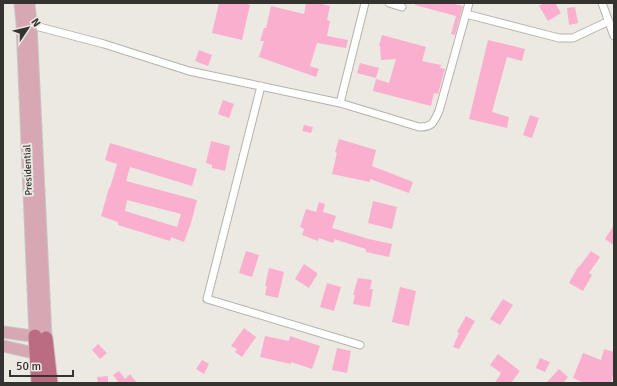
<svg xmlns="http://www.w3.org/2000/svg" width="617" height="386" viewBox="0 0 617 386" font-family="Signika,sans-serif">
<rect width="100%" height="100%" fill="#ece9e2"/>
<path fill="#f9afcd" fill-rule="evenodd" d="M219 3H244L250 5 242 40 212 33Z
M306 3H318L330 6 327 20 330 21 327 36 348 40 346 48 317 43 310 66 319 69 316 77 259 57 264 41H260L264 28H266L271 6 304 14Z
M415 3H450L463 6 455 35 451 34 456 16 415 5Z
M544 3H555L561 13 548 21 539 6Z
M575 7 578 23 569 25 567 8Z
M382 35 426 47 422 61 441 65 440 68 445 69 438 94 434 93 431 106 373 91 376 79 389 83 396 59 381 60 380 46H379Z
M488 40 525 49 522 61 507 57 492 112 509 117 507 128 469 119Z
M199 50 212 55 208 66 195 61Z
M360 63 379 68 376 78 357 73Z
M223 100 234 104 229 118 218 114Z
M530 115 539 118 532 138 523 135Z
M304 125 313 127 311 133 302 131Z
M339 139 376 150 372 166 413 182 409 193 370 179V182L332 174 337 153 335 152Z
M211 141 230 146 225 171 212 168V165L206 163Z
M110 143 197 169 192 186 130 167 126 181 197 200 191 223 184 242 171 237 170 241 118 225V222L101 216 109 188H110L117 164 105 160ZM127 200 181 214 177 227 125 211Z
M373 201 397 207 392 229 368 223Z
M319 202 325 204 323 212 336 216 332 228 369 239 392 244 389 257 366 252V249L340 241V239L339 241 335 239 333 243 319 238 318 241 302 235 304 229 300 227 306 209 316 212Z
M614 225V245L605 239Z
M246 251 259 255 252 277 239 273Z
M591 251 600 257 589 273 592 275 583 291 569 283 578 267H579Z
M304 264 317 273V275L309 288 295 279Z
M269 268 284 272 278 298 265 295 267 286H265Z
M358 278 372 280 370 289H373L370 307 353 304 355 295H353Z
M327 283 341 287 334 311 320 307Z
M400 287 416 291 409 326 392 322Z
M503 299 513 305 500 325 490 319Z
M466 316 475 321 459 349 453 347 459 333 457 332Z
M244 328 256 337 242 357 235 352 237 349 231 346Z
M265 336 289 341 290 336 320 346 312 369 291 362V364L260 357Z
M98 344 107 353 100 359 92 350Z
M337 348 351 351 347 373 332 370Z
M604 349 614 352V372L611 383H584L573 378 583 353 601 360Z
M498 354 520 371 511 383H495L501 373 490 365Z
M540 358 550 362 545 372 536 368Z
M202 360 209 364 204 374 196 369Z
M559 369 568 377 563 383H546Z
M119 371 125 379 130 374 137 383H119L113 375Z
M108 376V383H98L97 377Z"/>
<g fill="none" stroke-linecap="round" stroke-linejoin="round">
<g stroke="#b5b2ac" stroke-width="9">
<path id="street" d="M389 3 402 7
M602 3 614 36
M466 14 559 38H573L609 21
M28 24 104 44 189 71 340 103 419 127C433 127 433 123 439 111L469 3
M261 86 207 299 360 345
M340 103 365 3"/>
</g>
<g stroke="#c6c6c5" stroke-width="13">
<path id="primary" d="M20 3 22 23 35 336
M3 332 46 338 31 25 29 3
M3 346 43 355"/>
</g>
<g stroke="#c6c6c5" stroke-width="15">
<path id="highway" d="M35 336 38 383
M46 338 51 383"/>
</g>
<use href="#street" stroke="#fff" stroke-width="7"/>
<use href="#primary" stroke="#d7a7b4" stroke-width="11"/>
<use href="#highway" stroke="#bc6c82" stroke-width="13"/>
</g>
<g text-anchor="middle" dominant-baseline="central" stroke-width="4" stroke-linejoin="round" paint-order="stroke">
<g font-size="10" fill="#343330" stroke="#ece9e2">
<text transform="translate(28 170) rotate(-92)">Presidential</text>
</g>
</g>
<rect width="617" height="386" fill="none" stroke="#343330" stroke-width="8"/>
<g transform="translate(28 28) rotate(55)" stroke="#ece9e2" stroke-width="3" paint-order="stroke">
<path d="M0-3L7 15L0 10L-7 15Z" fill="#343330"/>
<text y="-6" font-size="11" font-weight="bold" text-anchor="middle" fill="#343330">N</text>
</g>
<path d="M10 370v6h63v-6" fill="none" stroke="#343330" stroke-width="2"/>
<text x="16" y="370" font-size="12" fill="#343330" stroke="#ece9e2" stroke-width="3" paint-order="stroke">50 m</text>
</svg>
